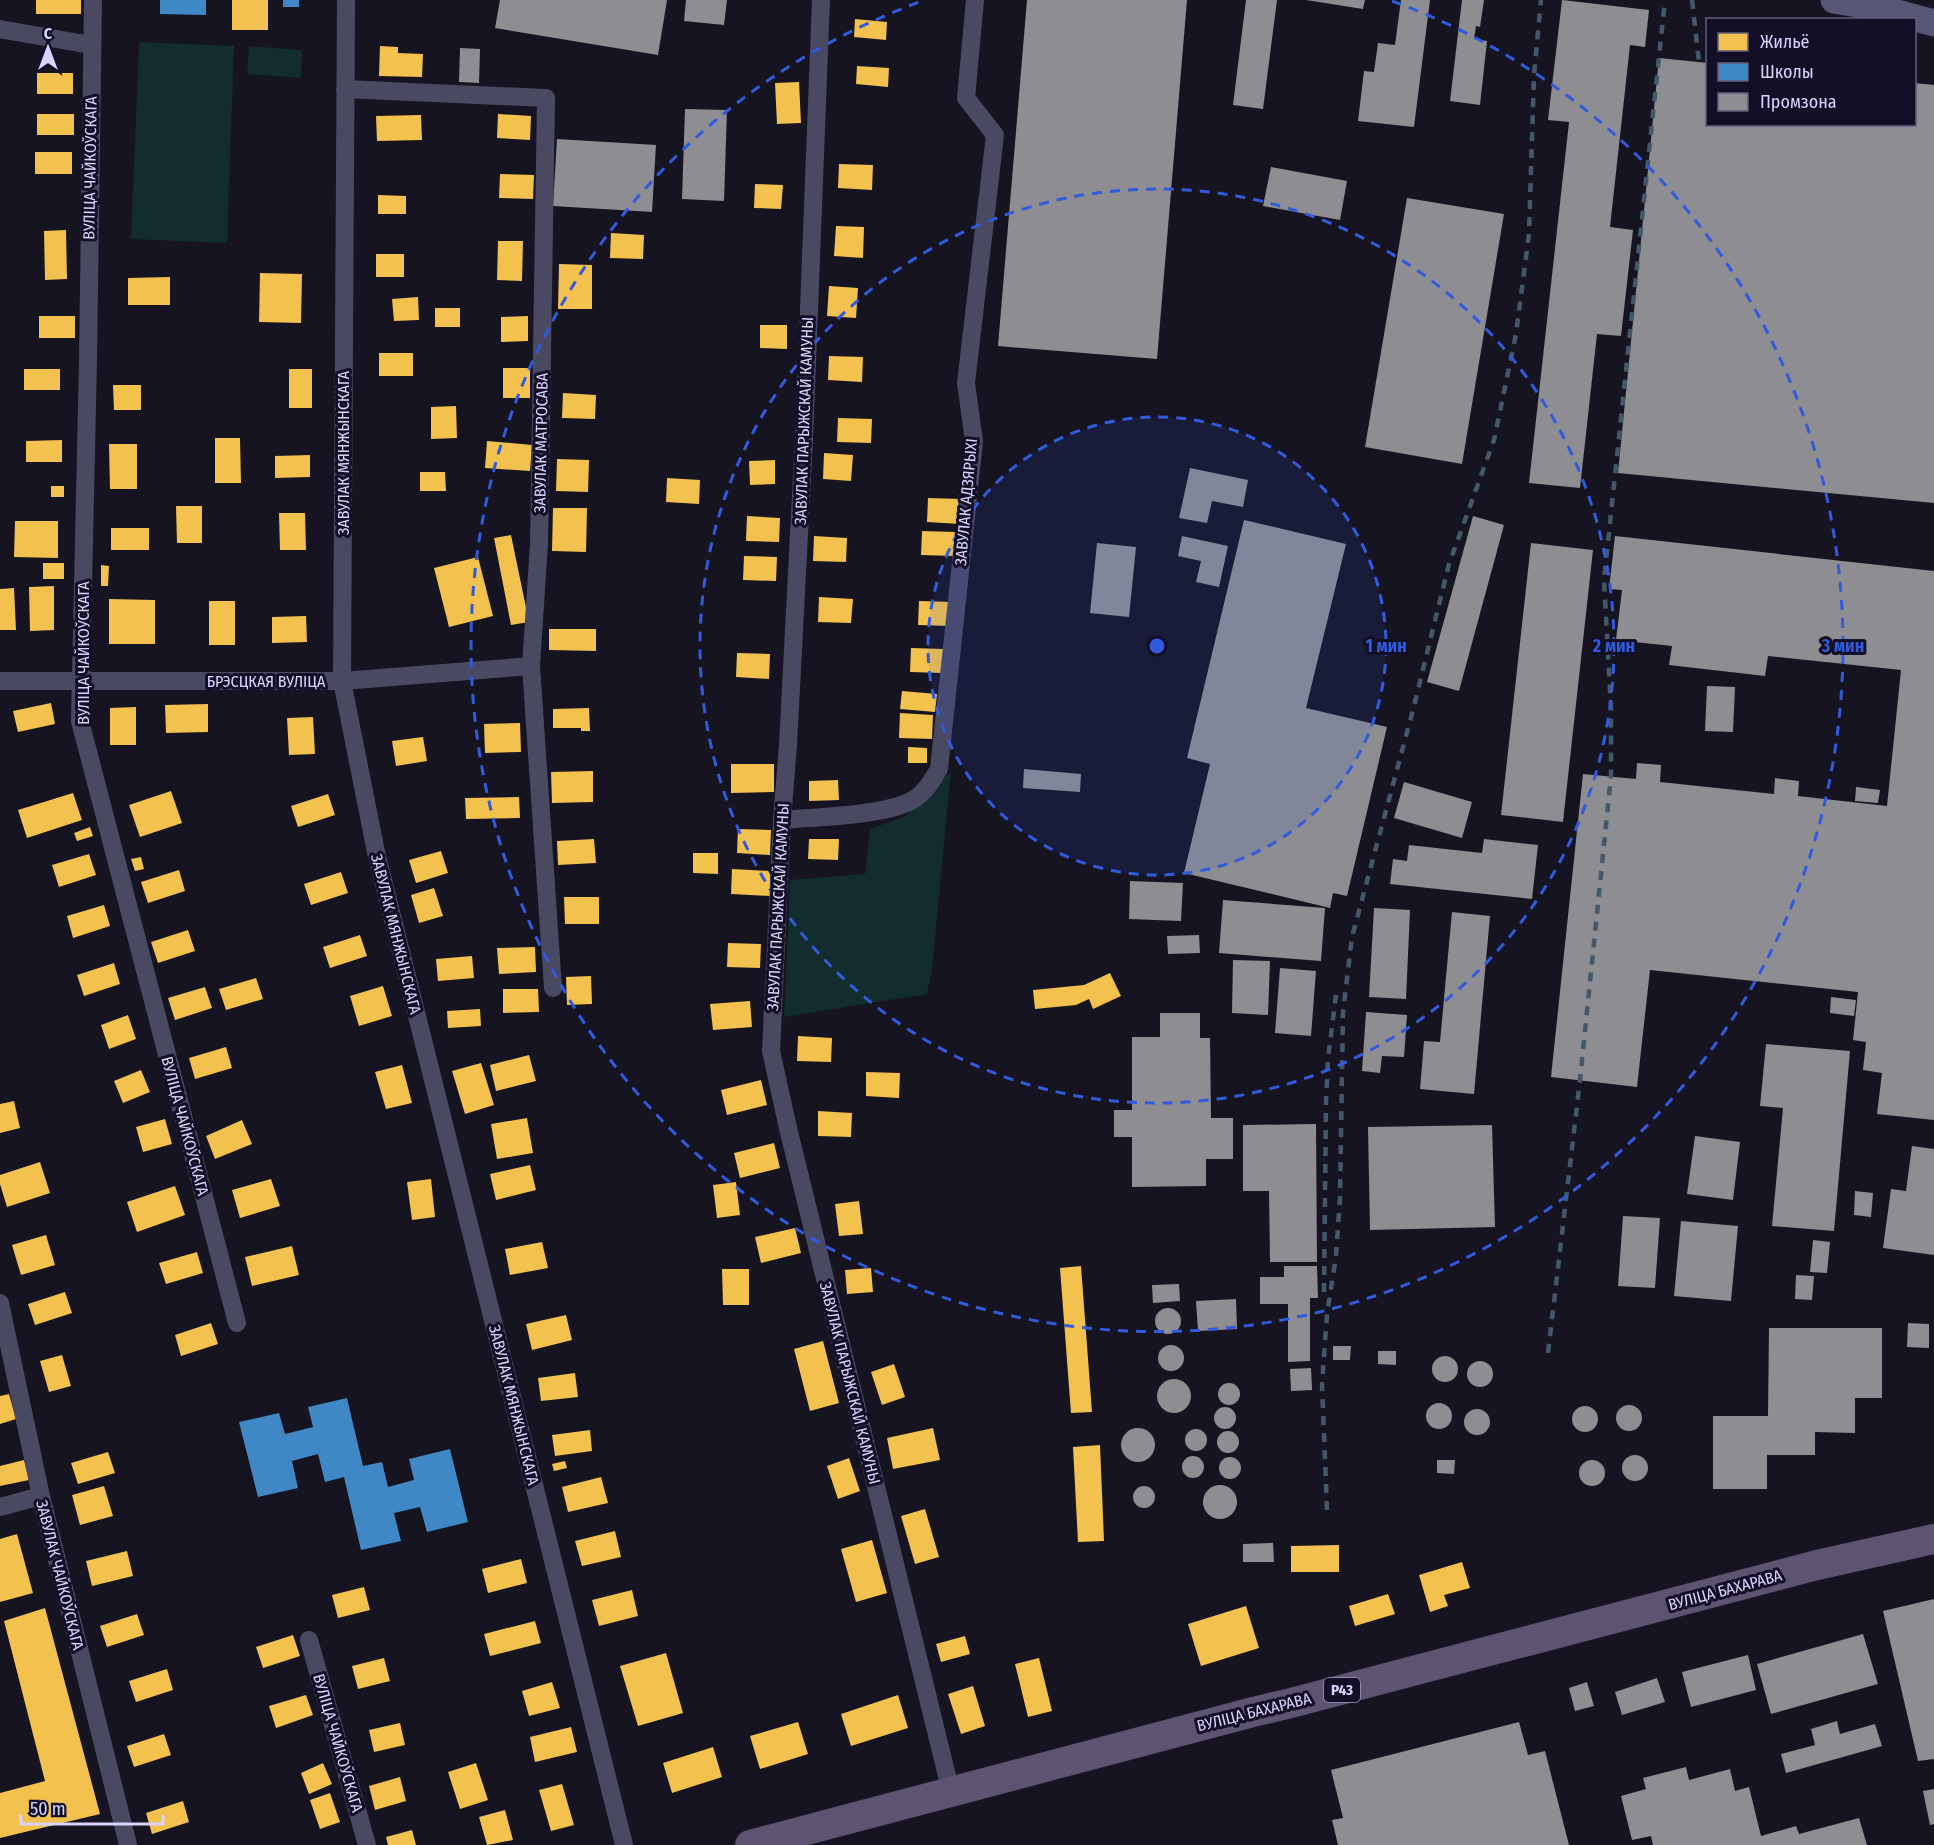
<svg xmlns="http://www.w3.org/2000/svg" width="1934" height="1845" viewBox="0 0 1934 1845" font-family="'Fira Sans Condensed',sans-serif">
<rect width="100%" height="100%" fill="#161421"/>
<path fill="#132c2d" d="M139 42 234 46 227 243 131 239Z
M249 46 302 50 301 78 247 74Z
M951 771 932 969 927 994 784 1017 790 880 865 874 870 829 906 816Z"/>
<path fill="#f2c14e" d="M36 0H81V14H36Z
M232 0H268V30H232Z
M855 19 887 22 886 40 854 37Z
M380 46 398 47V53L423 54 422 77 379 76Z
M857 66 889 68 888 87 856 84Z
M37 73H73V94H37Z
M799 82 801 123 777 124 775 83Z
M37 114H74V135H37Z
M498 114 531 116 530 140 497 138Z
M421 115 422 140 377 141 376 116Z
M35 152H72V174H35Z
M839 164 873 165 872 190 838 188Z
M500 174 534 175 533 199 499 198Z
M755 184 783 185 781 209 754 208Z
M378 195 406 196V214H378Z
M836 226 864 227 863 258 834 256Z
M66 230 67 279 45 280 44 231Z
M611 233 644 235 643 259 610 258Z
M498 241H523L522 281 497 280Z
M376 254H404V277H376Z
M559 264 592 265V309H558Z
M260 273 302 274 301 323 259 322Z
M170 277V305H128V278Z
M829 286 858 288 856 318 827 316Z
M418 297 419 320 394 321 392 299Z
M435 308H460V327H435Z
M39 316H75V338H39Z
M528 316V341L501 342V317Z
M760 325H787V349L760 348Z
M379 353H413V376H379Z
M829 356 863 357 862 382 828 380Z
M503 368H530V398H503Z
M24 369H60V390H24Z
M289 369H312V408H289Z
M113 385H141V410H114Z
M563 393 596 395 595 419 562 418Z
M456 406 457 438 431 439V407Z
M838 418 872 419 871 443 837 442Z
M215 438H240L241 483H215Z
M62 440V462H26V441Z
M487 441 532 445 530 471 485 468Z
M109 444H137V489H110Z
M824 453 853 455 851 481 823 479Z
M310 455V477L275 478V456Z
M557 459 589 460 588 492 556 491Z
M775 460V484L750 485 749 461Z
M420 472H445L446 491H420Z
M667 478 700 480 699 504 666 502Z
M51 486H64V497H51Z
M928 498 961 499 960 524 927 522Z
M176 506H202V543H177Z
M553 508H587L586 552 552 551Z
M279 513H305L306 550H280Z
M747 516 780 518 779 542 746 541Z
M15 521H58V558L14 557Z
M111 528H149V550H111Z
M922 531 955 532 954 556 921 555Z
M511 535 529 622 511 625 494 538Z
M814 536 847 538 846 562 813 561Z
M744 556 777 557 776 581 743 580Z
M478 557 493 616 449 627 434 568Z
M43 563H64V579H43Z
M101 565 109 566 108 586H101Z
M54 586V630L30 631 29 587Z
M14 588 16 630H0V589Z
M819 597 853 599 851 623 818 622Z
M109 599 155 600V644H109Z
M209 601H235V645H209Z
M919 601 953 602 952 626 918 625Z
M306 616 307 642 272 643V617Z
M549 629H596V651L549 650Z
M911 648 944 649 943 673 910 672Z
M737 653 770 654 769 679 736 677Z
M902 691 937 694 935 712 900 709Z
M51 703 55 724 18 732 13 711Z
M208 704V732L166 733 165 705Z
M136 707V745H110V708Z
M589 708 590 731H581V728H553V709Z
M900 713 933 715 932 739 899 738Z
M313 717 315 754 289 755 287 718Z
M520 723 521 752 485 753 484 724Z
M423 737 427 761 396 766 392 741Z
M908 747 927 748V763H908Z
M731 764H774V792L731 793Z
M593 771V802L552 803 551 772Z
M838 780 839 800 809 801V781Z
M171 791 182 823 140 837 129 805Z
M73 793 82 820 27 838 18 810Z
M328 794 335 815 298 827 291 806Z
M519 797 520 818 466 819 465 798Z
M90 827 93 836 77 841 74 833Z
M738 829 771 830 770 855 737 853Z
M594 839 596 863 558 865 557 841Z
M809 839H839L838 860 808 859Z
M441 851 448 873 416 883 409 860Z
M693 853H718V874L693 873Z
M89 854 96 875 59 887 52 865Z
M141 857 144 869 135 871 131 859Z
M732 869 770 871V896L731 894Z
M179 870 185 891 148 903 141 882Z
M341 872 348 893 311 905 304 884Z
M434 888 443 916 419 923 411 895Z
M564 897H599V924H565Z
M104 905 110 926 73 938 67 916Z
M188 930 195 951 158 963 151 942Z
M360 935 367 956 330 968 323 947Z
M728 943 761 944 760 968 727 967Z
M535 947 536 972 499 974 497 948Z
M472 956 474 978 438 981 436 959Z
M114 963 120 984 84 996 77 975Z
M1110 973 1121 996 1093 1009 1089 999 1076 1005 1035 1009 1033 990 1084 985Z
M591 976 592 1004 567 1005 566 977Z
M256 978 263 999 226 1010 219 989Z
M383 986 392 1016 359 1026 350 996Z
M205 987 212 1008 175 1020 168 998Z
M503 989H538L539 1012 503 1013Z
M750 1001 752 1027 713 1030 710 1004Z
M480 1009 481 1026 448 1028 447 1011Z
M128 1015 136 1039 109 1049 101 1025Z
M798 1036 832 1038 831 1062 797 1061Z
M226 1047 232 1068 195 1079 189 1058Z
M529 1055 536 1081 496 1091 490 1065Z
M481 1063 494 1105 465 1114 452 1071Z
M402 1065 412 1103 386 1109 375 1072Z
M141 1070 150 1092 123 1103 114 1081Z
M866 1072 900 1073 899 1098 866 1096Z
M761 1080 767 1105 727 1115 721 1090Z
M14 1101 20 1128 0 1133V1104Z
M818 1111 852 1113 851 1137 818 1136Z
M527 1118 533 1153 497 1159 491 1124Z
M165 1119 172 1144 143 1152 136 1127Z
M242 1120 252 1144 215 1159 206 1136Z
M774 1143 780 1168 740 1178 734 1153Z
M40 1162 50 1193 7 1207 0 1184V1175Z
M530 1165 536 1190 496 1200 490 1174Z
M271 1179 280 1206 240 1218 232 1190Z
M431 1179 435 1217 412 1220 407 1182Z
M736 1182 740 1215 717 1218 713 1185Z
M175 1186 185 1215 137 1232 127 1202Z
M859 1201 863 1234 839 1236 835 1204Z
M795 1228 801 1253 761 1263 755 1237Z
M46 1235 55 1265 21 1275 12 1245Z
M542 1242 548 1268 510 1275 505 1249Z
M292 1246 299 1275 252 1286 245 1257Z
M197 1252 203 1273 166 1284 159 1263Z
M1081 1266 1092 1412 1071 1413 1060 1268Z
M871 1268 873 1292 847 1294 845 1270Z
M722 1269H749V1305H723Z
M65 1292 72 1313 35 1325 28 1304Z
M566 1315 572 1340 532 1350 526 1324Z
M211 1323 218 1344 181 1356 175 1335Z
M823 1341 839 1403 810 1411 794 1349Z
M62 1355 71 1386 49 1392 40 1361Z
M894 1364 905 1397 882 1405 871 1372Z
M575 1373 578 1397 541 1401 538 1378Z
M9 1394 16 1419 0 1424V1396Z
M933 1428 940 1460 893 1469 887 1438Z
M590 1430 592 1451 555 1456 552 1435Z
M1100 1445 1104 1541 1078 1542 1073 1447Z
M108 1452 115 1473 78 1484 71 1463Z
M849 1458 860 1491 838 1499 827 1466Z
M24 1460 29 1480 0 1486V1466Z
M565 1461 567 1468 554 1471 552 1464Z
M601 1477 608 1503 568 1512 562 1487Z
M104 1486 113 1516 80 1525 72 1495Z
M925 1509 939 1557 915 1564 901 1516Z
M615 1531 621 1557 582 1566 575 1541Z
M17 1534 33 1593 0 1602V1539Z
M872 1540 887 1593 856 1602 841 1549Z
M1339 1545V1572H1291V1546Z
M127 1551 133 1576 92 1586 86 1561Z
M521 1559 527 1583 488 1593 482 1569Z
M1462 1562 1470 1588 1444 1595 1448 1606 1430 1612 1419 1575Z
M364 1587 370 1610 338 1618 332 1595Z
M632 1590 638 1616 599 1626 592 1600Z
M1388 1594 1395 1614 1355 1626 1349 1606Z
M1246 1606 1259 1648 1201 1666 1188 1624Z
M45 1608 100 1814 0 1838V1793L45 1781 4 1621Z
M137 1614 144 1635 107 1647 100 1626Z
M535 1621 541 1643 490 1656 484 1634Z
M293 1635 300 1656 263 1668 256 1647Z
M965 1636 970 1654 941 1662 936 1644Z
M666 1653 683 1713 638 1726 620 1666Z
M384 1658 390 1681 358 1689 352 1666Z
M1039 1658 1052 1711 1028 1717 1015 1664Z
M167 1669 173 1690 136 1702 129 1681Z
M552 1682 560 1708 529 1716 522 1691Z
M973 1686 985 1726 961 1734 948 1694Z
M306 1695 313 1715 276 1728 269 1706Z
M898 1695 908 1728 851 1746 841 1714Z
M798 1722 808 1754 760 1769 750 1736Z
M400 1723 405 1745 374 1752 369 1730Z
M571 1727 577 1752 535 1762 530 1737Z
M164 1734 171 1755 134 1767 127 1746Z
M713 1747 722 1777 672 1793 663 1763Z
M323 1763 332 1784 309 1794 301 1773Z
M476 1763 488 1800 460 1809 448 1772Z
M400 1777 406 1801 375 1810 369 1786Z
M562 1784 574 1825 551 1831 539 1790Z
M330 1793 340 1822 320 1829 310 1800Z
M183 1801 189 1822 152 1834 146 1813Z
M505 1810 513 1840 487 1845 479 1817Z
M412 1830 416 1845H388L386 1837Z"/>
<path fill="#3f88c5" d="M160 0H206V15L160 14Z
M283 0H299V7H283Z
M347 1398 363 1466 382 1462 388 1487 414 1480 409 1459 450 1449 468 1522 427 1532 420 1507 394 1513 401 1541 361 1550 344 1477 325 1482 318 1454 292 1461 298 1488 258 1497 239 1422 279 1413 285 1434 313 1427 308 1407Z"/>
<path fill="#8d8d92" d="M500 0H667L658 55 495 28Z
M686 0H727L724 25 684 21Z
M1027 0H1187L1157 359 998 346Z
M1246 0H1277L1263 109 1233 105Z
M1306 0H1365L1363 9Z
M1401 0H1430L1414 127 1358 121 1364 71 1374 72 1378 43 1395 45Z
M1462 0H1484L1480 27 1476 26 1474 39 1487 41 1480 105 1450 101Z
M1562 0 1649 10 1645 47 1630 45 1610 227 1633 230 1621 336 1597 334 1580 488 1529 483 1569 122 1548 120Z
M460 48 480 49 479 83 459 82Z
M1659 58 1708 63V124H1914V83L1934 85V503L1618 473Z
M685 109 727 110 724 201 682 199Z
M557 139 656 145 652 212 553 206Z
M1271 167 1347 181 1340 220 1263 206Z
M1407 198 1504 214 1462 464 1365 447Z
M1190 468 1248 480 1243 507 1212 501 1207 523 1179 518Z
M1473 516 1504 525 1459 691 1427 682Z
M1244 520 1346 544 1306 708 1387 727 1347 896 1333 893 1330 908 1184 873 1210 764 1187 758Z
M1182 536 1228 546 1219 587 1196 582 1201 561 1178 556Z
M1615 536 1934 571V1120L1877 1114 1882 1073 1863 1070 1866 1042 1853 1040 1858 992 1650 970 1637 1087 1551 1077 1583 774 1636 779 1637 763 1661 765 1660 782 1774 794 1775 778 1799 781 1798 796 1887 806 1901 670 1768 656 1765 676 1669 665 1672 646 1616 640 1622 590 1609 589Z
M1097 543 1136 547 1129 617 1090 613Z
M1531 543 1593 550 1563 822 1501 815Z
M1707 686 1735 687 1733 732 1705 731Z
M1024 769 1081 774 1080 792 1023 788Z
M1404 782 1472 802 1462 838 1394 818Z
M1856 787 1880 790 1878 803 1855 801Z
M1484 839 1538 845 1532 899 1390 884 1393 859 1407 861 1409 845 1482 853Z
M1130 881 1183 883 1181 921 1129 919Z
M1223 900 1325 908 1321 961 1219 953Z
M1374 908 1410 910 1406 999 1369 997Z
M1452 912 1490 916 1474 1094 1420 1089 1424 1041 1440 1042Z
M1199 935 1200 953 1168 954 1167 936Z
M1233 960 1270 961 1268 1015 1232 1013Z
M1280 968 1316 971 1311 1036 1275 1033Z
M1831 997 1856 1000 1854 1016 1830 1013Z
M1366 1012 1407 1015 1404 1057 1382 1056 1380 1073 1362 1071Z
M1160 1013H1200V1038H1210L1211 1118H1233V1159H1206V1186L1132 1187V1137H1114V1110H1132V1037H1160Z
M1766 1044 1850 1051 1834 1231 1772 1226 1783 1108 1760 1106Z
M1316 1124 1317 1262H1270L1269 1191H1243V1125Z
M1492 1125 1495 1227 1370 1230 1368 1127Z
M1695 1136 1740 1142 1733 1200 1687 1194Z
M1912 1146 1934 1149V1255L1883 1248 1891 1189 1906 1191Z
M1855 1191 1873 1193 1871 1217 1854 1215Z
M1623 1216 1660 1218 1655 1288 1618 1286Z
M1681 1221 1738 1226 1731 1301 1674 1296Z
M1813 1240 1830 1242 1827 1273 1810 1272Z
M1284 1266H1317L1318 1298H1310V1361L1288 1362V1304H1260V1277H1284Z
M1796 1275 1814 1276 1812 1300 1795 1299Z
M1179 1284 1180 1301 1153 1303 1152 1285Z
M1236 1299 1237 1329 1198 1331 1196 1301Z
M1155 1321a13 13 0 1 1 26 0a13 13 0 1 1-26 0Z
M1908 1323 1929 1324V1348L1907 1347Z
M1769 1328H1882V1398H1855V1433L1815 1432V1455H1767V1489H1713V1416H1768Z
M1158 1358a13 13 0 1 1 26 0a13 13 0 1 1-26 0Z
M1333 1346H1351L1350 1360H1333Z
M1378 1351H1396V1365L1378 1364Z
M1432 1369a13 13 0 1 1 26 0a13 13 0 1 1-26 0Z
M1467 1374a13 13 0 1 1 26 0a13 13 0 1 1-26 0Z
M1311 1368 1312 1390 1291 1391 1290 1369Z
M1157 1396a17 17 0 1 1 34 0a17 17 0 1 1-34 0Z
M1218 1394a11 11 0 1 1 22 0a11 11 0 1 1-22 0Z
M1426 1416a13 13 0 1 1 26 0a13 13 0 1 1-26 0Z
M1616 1418a13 13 0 1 1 26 0a13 13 0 1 1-26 0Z
M1572 1419a13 13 0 1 1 26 0a13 13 0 1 1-26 0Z
M1214 1418a11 11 0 1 1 22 0a11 11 0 1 1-22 0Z
M1464 1422a13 13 0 1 1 26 0a13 13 0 1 1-26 0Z
M1121 1445a17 17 0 1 1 34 0a17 17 0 1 1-34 0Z
M1185 1440a11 11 0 1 1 22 0a11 11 0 1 1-22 0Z
M1217 1442a11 11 0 1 1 22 0a11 11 0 1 1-22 0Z
M1622 1468a13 13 0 1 1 26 0a13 13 0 1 1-26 0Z
M1182 1467a11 11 0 1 1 22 0a11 11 0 1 1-22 0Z
M1219 1468a11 11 0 1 1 22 0a11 11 0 1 1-22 0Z
M1579 1473a13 13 0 1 1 26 0a13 13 0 1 1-26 0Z
M1437 1460H1455L1454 1474 1437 1473Z
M1203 1502a17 17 0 1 1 34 0a17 17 0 1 1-34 0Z
M1133 1497a11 11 0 1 1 22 0a11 11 0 1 1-22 0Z
M1273 1543 1274 1562H1243V1544Z
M1934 1599V1759L1918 1761 1883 1611Z
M1863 1634 1878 1684 1771 1714 1757 1664Z
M1748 1655 1756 1690 1691 1707 1682 1672Z
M1657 1678 1665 1702 1622 1715 1615 1692Z
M1587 1682 1594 1706 1575 1711 1569 1688Z
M1837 1721 1840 1734 1875 1724 1882 1746 1786 1773 1781 1754 1815 1745 1811 1729Z
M1519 1722 1528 1755 1545 1751 1569 1845H1338L1332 1820 1343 1818 1331 1770Z
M1686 1767 1689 1780 1730 1769 1735 1791 1749 1787 1761 1836 1796 1826 1799 1834 1859 1818 1867 1845H1653L1651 1836 1632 1840 1621 1796 1646 1789 1643 1778Z
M1934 1789V1824L1930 1825 1923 1791Z"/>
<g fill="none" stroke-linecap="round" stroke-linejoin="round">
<path stroke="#4a4962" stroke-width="18" d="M93 0 88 360 80 721 237 1323
M346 0 342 681 376 852 624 1845
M821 0 804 439 788 745 782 820 771 1051 788 1128 951 1792
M0 29 91 45
M345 89 546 98 539 544 531 666 553 988
M0 681H342L531 666
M782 820C814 817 890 816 916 798 927 790 932 780 939 769L974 441 966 383 995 135 966 98 975 0
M0 1303 41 1496 128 1845
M0 1507 41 1496
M309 1640 367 1845"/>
<path stroke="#575674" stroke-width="27" d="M1834 0 1875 7 1934 23"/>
<path stroke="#5e5373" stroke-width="30" d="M750 1845 1253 1712 1291 1703 1817 1565 1934 1539"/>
<path stroke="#43596b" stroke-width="4.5" stroke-dasharray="9 8" stroke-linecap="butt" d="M1692 0 1699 62
M1324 1292 1326 1102 1328 1059 1336 995
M1548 1353 1580 1080 1611 776V708L1604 580 1665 0
M1327 1510 1322 1385 1327 1314 1336 1256 1340 1198 1343 1012 1352 937 1413 710 1449 564 1494 440 1516 334 1529 234 1534 75 1541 0"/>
</g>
<circle cx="1157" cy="646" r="229" fill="#305bdc" fill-opacity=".12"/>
<g fill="none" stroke="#305bdc" stroke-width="3" stroke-dasharray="10 8">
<circle cx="1157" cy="646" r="229"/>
<circle cx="1157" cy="646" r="457"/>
<path d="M1392 1A686 686 0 1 1 922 1"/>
</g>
<g text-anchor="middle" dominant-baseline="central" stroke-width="6" stroke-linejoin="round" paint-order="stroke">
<rect fill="#130f26" stroke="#9e99be" stroke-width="1.5" x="1324" y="1678" width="36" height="24" rx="4.5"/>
<g font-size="15" font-weight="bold" fill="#d9d4ff">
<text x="1342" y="1690">Р43</text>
</g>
<g font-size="16" fill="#d9d4ff" stroke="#130f26">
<text transform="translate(90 168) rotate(-89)">ВУЛІЦА ЧАЙКОЎСКАГА</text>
<text transform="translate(804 421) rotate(-88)">ЗАВУЛАК ПАРЫЖСКАЙ КАМУНЫ</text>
<text transform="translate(541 443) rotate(-89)">ЗАВУЛАК МАТРОСАВА</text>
<text transform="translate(343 453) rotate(-90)">ЗАВУЛАК МЯНЖЫНСКАГА</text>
<text transform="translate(966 502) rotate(-85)">ЗАВУЛАК АДЗЯРЫХІ</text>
<text transform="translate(83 653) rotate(-90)">ВУЛІЦА ЧАЙКОЎСКАГА</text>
<text x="266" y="681">БРЭСЦКАЯ ВУЛІЦА</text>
<text transform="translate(778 907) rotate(-87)">ЗАВУЛАК ПАРЫЖСКАЙ КАМУНЫ</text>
<text transform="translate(396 934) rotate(76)">ЗАВУЛАК МЯНЖЫНСКАГА</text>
<text transform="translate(185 1126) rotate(75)">ВУЛІЦА ЧАЙКОЎСКАГА</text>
<text transform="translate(850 1383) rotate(76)">ЗАВУЛАК ПАРЫЖСКАЙ КАМУНЫ</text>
<text transform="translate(514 1405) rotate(76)">ЗАВУЛАК МЯНЖЫНСКАГА</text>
<text transform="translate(60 1575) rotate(76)">ЗАВУЛАК ЧАЙКОЎСКАГА</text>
<text transform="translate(1725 1590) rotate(-15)">ВУЛІЦА БАХАРАВА</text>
<text transform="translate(1254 1712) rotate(-14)">ВУЛІЦА БАХАРАВА</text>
<text transform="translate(338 1743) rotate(74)">ВУЛІЦА ЧАЙКОЎСКАГА</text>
</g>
</g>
<circle cx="1157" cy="646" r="9" fill="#305bdc" stroke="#130f26" stroke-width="3"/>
<g font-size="18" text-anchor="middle" font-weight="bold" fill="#305bdc" stroke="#130f26" stroke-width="6" stroke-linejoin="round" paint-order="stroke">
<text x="1386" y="652">1 мин</text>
<text x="1614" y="652">2 мин</text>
<text x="1843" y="652">3 мин</text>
</g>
<rect x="1706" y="18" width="210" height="108" fill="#130f26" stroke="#625e7d" stroke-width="1.5"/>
<rect x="1718" y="33" width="30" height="18" fill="#f2c14e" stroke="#625e7d" stroke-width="1.5"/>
<text x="1760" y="48" font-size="18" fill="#d9d4ff">Жильё</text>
<rect x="1718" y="63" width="30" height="18" fill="#3f88c5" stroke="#625e7d" stroke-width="1.5"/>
<text x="1760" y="78" font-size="18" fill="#d9d4ff">Школы</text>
<rect x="1718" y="93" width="30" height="18" fill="#8d8d92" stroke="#625e7d" stroke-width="1.5"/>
<text x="1760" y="108" font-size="18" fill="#d9d4ff">Промзона</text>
<g transform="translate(48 48)" stroke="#130f26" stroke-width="4.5" paint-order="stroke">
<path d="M0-4.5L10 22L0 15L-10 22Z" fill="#d9d4ff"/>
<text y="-9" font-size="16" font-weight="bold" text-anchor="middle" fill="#d9d4ff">С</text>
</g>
<path d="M21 1815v9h142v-9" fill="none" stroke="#d9d4ff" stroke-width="3"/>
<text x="30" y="1815" font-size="18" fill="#d9d4ff" stroke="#130f26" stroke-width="4.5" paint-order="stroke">50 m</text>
</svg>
